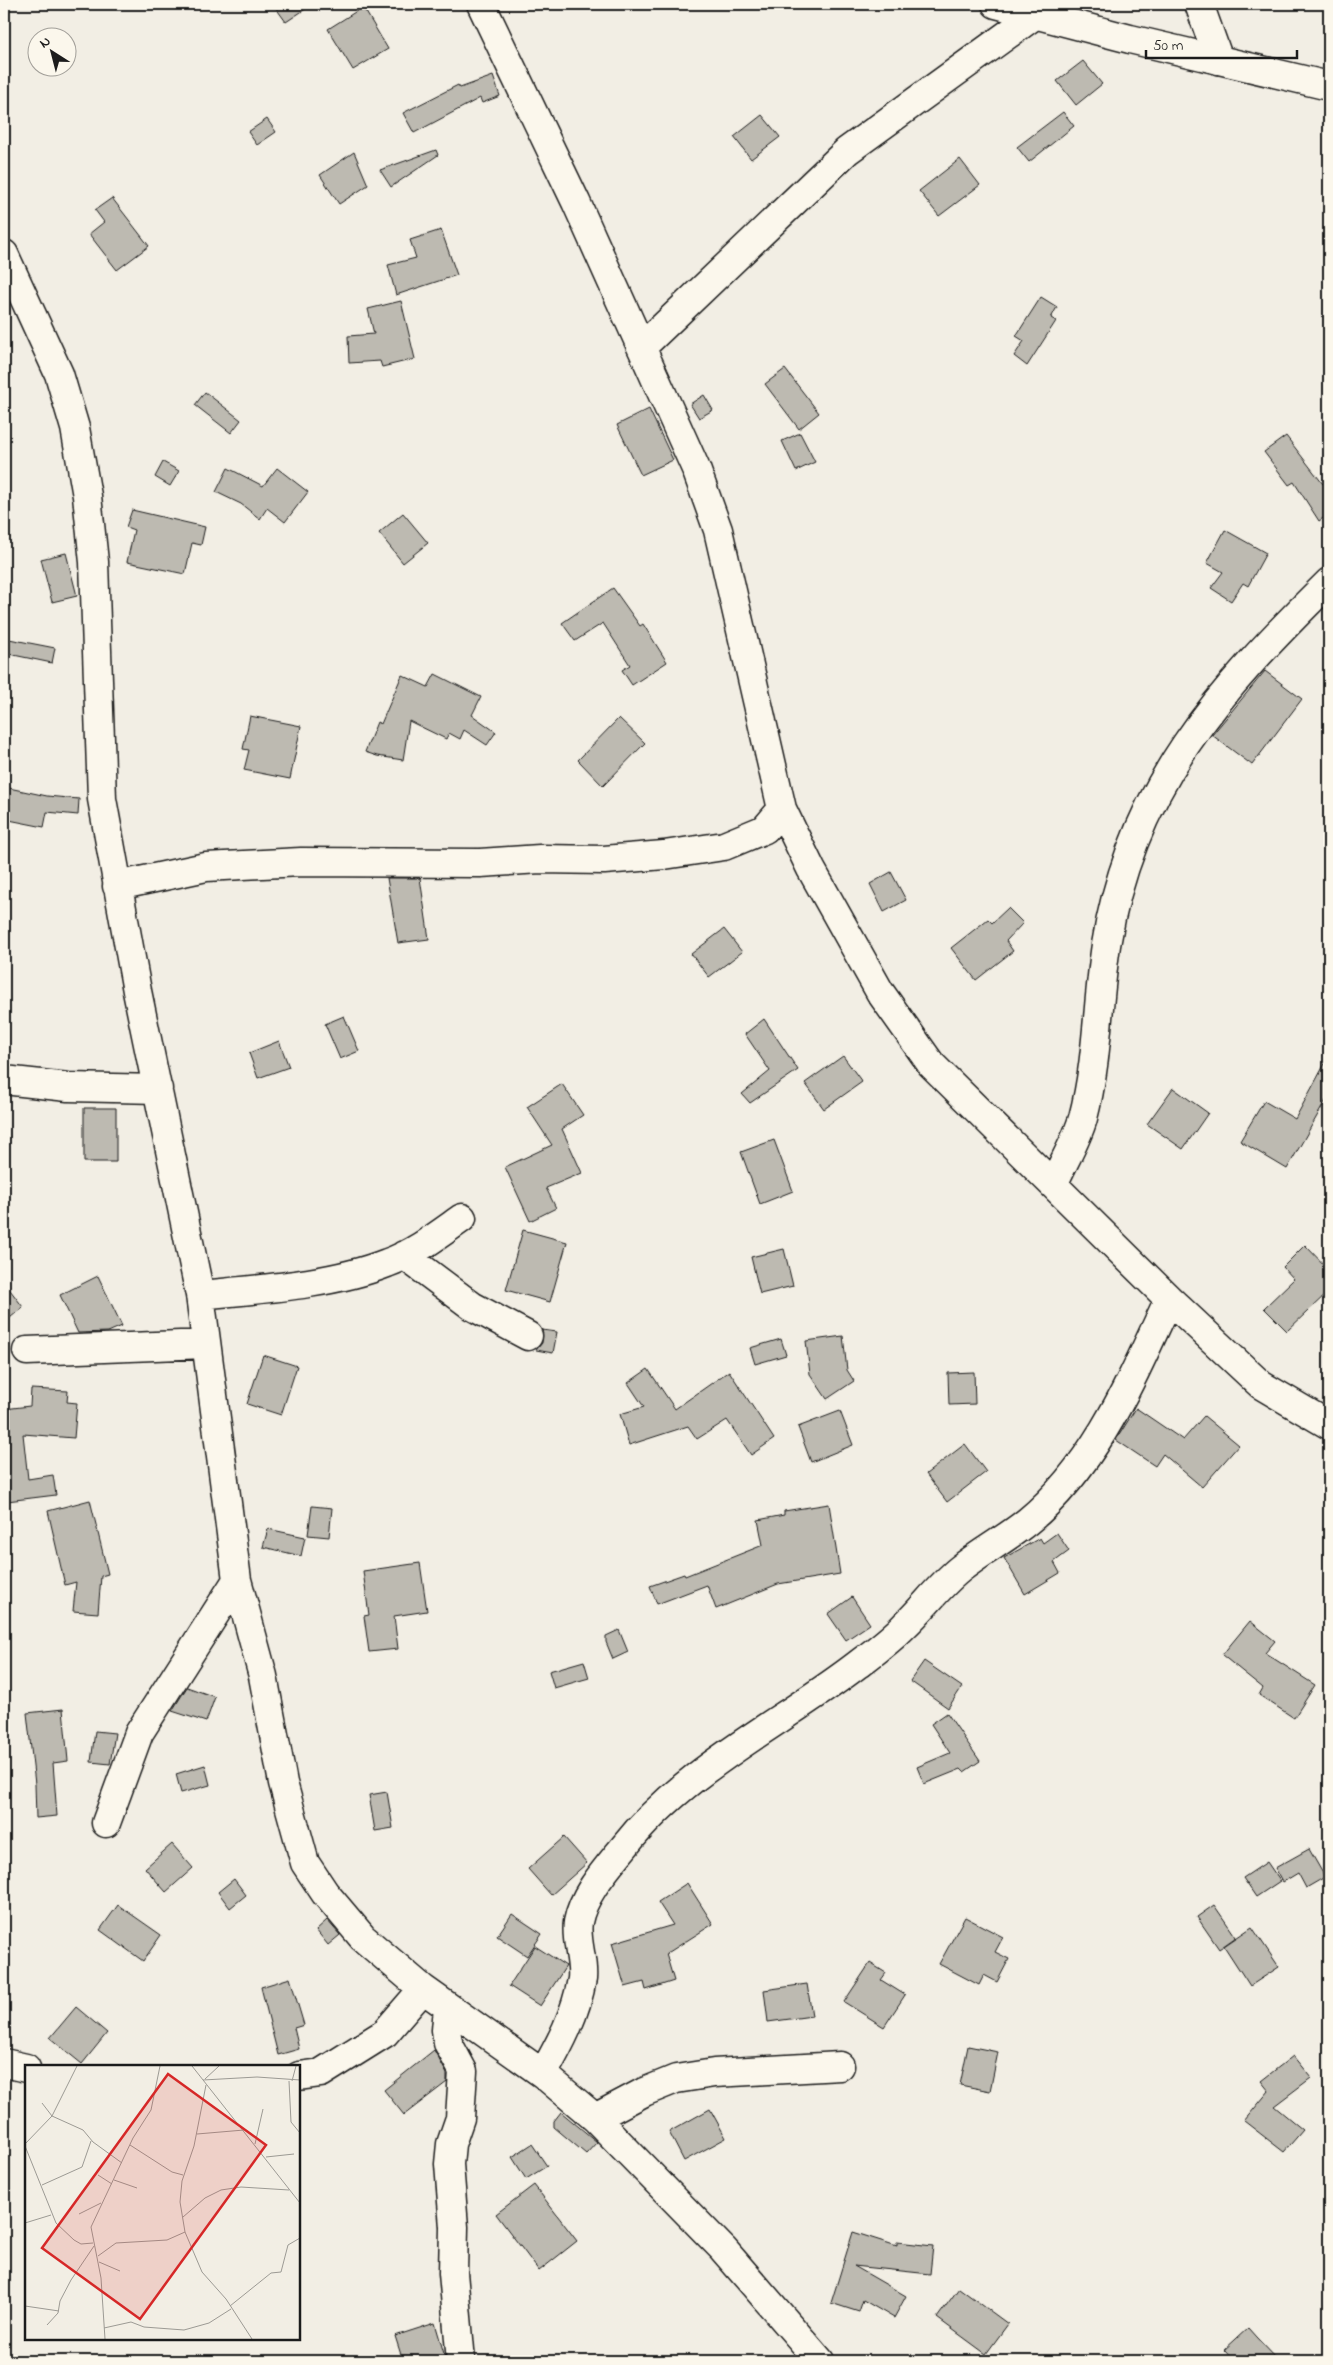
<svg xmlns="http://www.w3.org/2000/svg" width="1333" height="2365" viewBox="0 0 1333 2365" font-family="'Indie Flower',sans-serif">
<rect width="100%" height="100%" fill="#f2eee4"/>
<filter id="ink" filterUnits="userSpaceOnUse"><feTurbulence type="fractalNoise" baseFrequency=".02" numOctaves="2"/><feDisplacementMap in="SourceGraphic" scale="10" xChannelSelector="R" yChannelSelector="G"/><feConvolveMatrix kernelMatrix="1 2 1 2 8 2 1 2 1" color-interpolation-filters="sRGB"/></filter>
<g filter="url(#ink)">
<path fill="#bdbab1" stroke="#1c1c1c" d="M273 4H313L286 22Z
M363 7 388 49 353 70 328 29Z
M1083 61 1102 84 1076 105 1057 81Z
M493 76 500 96 482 103 480 98 414 133 403 113 458 85 460 88Z
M1063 112 1074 126 1029 162 1017 147Z
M762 115 780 137 751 159 734 137Z
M267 119 276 132 257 145 248 132Z
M436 150 438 155 391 187 380 170Z
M354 152 368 185 339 204 320 175Z
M960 159 980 185 939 216 919 191Z
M112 198 149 246 117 270 89 234 104 222 95 210Z
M441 230 457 275 396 295 388 265 416 258 410 240Z
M1041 297 1057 307 1051 318 1056 321 1027 366 1014 356 1024 341 1016 336Z
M401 301 415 359 382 367 380 361 349 363 348 336 374 334 368 309Z
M785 369 819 413 799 429 765 384Z
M205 392 241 420 231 433 195 405Z
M704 395 713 410 699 418 690 404Z
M649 409 673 460 641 475 617 425Z
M800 433 815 462 796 471 782 441Z
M1286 436 1323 484 1329 480V514L1319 521 1294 482 1289 485 1264 452Z
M163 462 179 471 170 486 155 477Z
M228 468 263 486 277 468 308 492 285 522 267 508 260 519 241 504 216 492Z
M132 510 205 527 201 545 192 543 185 574 127 562 134 530 126 527Z
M403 513 428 543 403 563 379 533Z
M1225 530 1266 553 1248 586 1243 583 1231 601 1211 588 1223 572 1207 563Z
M66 553 77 596 52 602 41 559Z
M613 588 640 626 643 624 667 662 632 685 622 670 630 665 603 623 575 641 562 623Z
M4 638 55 648 52 663 4 653Z
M1265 671 1302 699 1252 765 1212 735Z
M435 674 481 697 472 715 496 732 487 745 464 730 460 739 449 733 446 739 409 721 403 760 377 756 365 752 377 722 381 724 402 675 428 687Z
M250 716 301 726 290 779 244 770 249 750 243 749Z
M619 718 645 743 603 786 578 760Z
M4 787 47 796 79 799 78 815 47 812 44 827 4 819Z
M891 872 906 900 884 912 870 884Z
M387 878H420L429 939 398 943Z
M1008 908 1023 923 1006 941 1013 951 976 980 951 948 988 919 992 923Z
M724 929 742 952 709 977 691 954Z
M344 1016 359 1051 340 1059 325 1024Z
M764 1019 798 1070 750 1103 742 1094 770 1071 745 1034Z
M279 1041 289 1067 258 1078 249 1053Z
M843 1056 862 1082 824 1109 805 1083Z
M1329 1056V1095L1287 1169 1240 1141 1264 1101 1295 1119Z
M562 1084 583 1115 562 1129 582 1173 546 1188 556 1208 530 1221 505 1167 552 1145 527 1107Z
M1173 1088 1208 1113 1183 1149 1147 1124Z
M84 1108H116V1162H84Z
M774 1140 793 1191 760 1204 741 1152Z
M523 1230 567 1242 550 1302 506 1290Z
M1305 1245 1329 1270V1291L1287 1331 1264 1308 1294 1279 1283 1267Z
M784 1249 793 1286 760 1294 751 1257Z
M98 1276 122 1326 108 1332 78 1333 60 1295Z
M4 1282 23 1307 4 1323Z
M542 1330 557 1332 553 1353 536 1350 542 1343Z
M843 1336 847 1370 854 1381 827 1399 810 1374 806 1341Z
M781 1339 786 1355 755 1364 750 1348Z
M263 1355 297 1366 281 1415 247 1404Z
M648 1369 675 1409 729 1371 774 1439 751 1455 727 1420 697 1439 688 1426 629 1445 620 1414 644 1407 628 1383Z
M974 1372 975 1404 949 1405 948 1373Z
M31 1389 68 1391 67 1402 77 1403 74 1438 23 1434 28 1479 53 1475 56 1495 7 1501 4 1474V1409L30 1406Z
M1136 1408 1183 1440 1204 1416 1239 1445 1202 1487 1163 1454 1155 1466 1116 1440Z
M840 1411 853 1445 811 1462 798 1427Z
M965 1444 986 1472 947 1502 926 1474Z
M90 1500 108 1574 101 1576 98 1613 73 1611 76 1582 65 1585 48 1511Z
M829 1504 840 1574 778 1584 716 1609 707 1585 657 1604 650 1586 684 1574 685 1576 763 1545 758 1520 784 1515V1511Z
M312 1506 332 1508 329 1537 308 1535Z
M268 1529 305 1537 301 1556 263 1547Z
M1057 1533 1069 1551 1054 1562 1060 1573 1025 1594 1004 1558 1040 1538 1043 1543Z
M420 1563 427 1611 394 1616 398 1649 369 1652 364 1616 369 1615 363 1571Z
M852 1597 870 1624 846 1640 828 1614Z
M1250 1621 1275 1641 1265 1653 1315 1685 1294 1718 1259 1695 1263 1688 1222 1655Z
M619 1630 628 1652 613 1659 606 1642V1636Z
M584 1661 589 1678 554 1688 549 1671Z
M924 1661 962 1687 948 1708 910 1681Z
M187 1687 215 1697 206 1722 172 1711Z
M63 1709 68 1761 53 1763 57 1816 36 1818 35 1784 27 1713Z
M947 1713 980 1761 964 1772 961 1769 924 1784 917 1767 950 1753 931 1724Z
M95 1731 115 1733 110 1764 91 1762Z
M205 1765 210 1785 181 1793 176 1774Z
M387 1792 393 1828 375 1831 369 1795Z
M564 1837 587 1863 551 1895 528 1869Z
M172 1844 193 1868 166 1892 145 1868Z
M1309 1849 1325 1877 1306 1888 1298 1873 1283 1882 1275 1868Z
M1267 1862 1280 1881 1256 1897 1243 1878Z
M234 1879 246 1895 230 1908 218 1892Z
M687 1883 713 1924 666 1954 674 1981 646 1990 644 1982 625 1987 612 1943 673 1925 658 1902Z
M118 1905 161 1935 143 1961 100 1930Z
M1214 1905 1236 1937 1219 1949 1197 1917Z
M512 1914 542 1934 527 1956 497 1936Z
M965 1917 1003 1937 995 1952 1009 1959 997 1982 984 1975 979 1985 939 1964Z
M327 1920 340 1935 328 1945 316 1930Z
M1252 1927 1279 1967 1250 1986 1224 1946Z
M535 1946 566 1966 540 2006 509 1986Z
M870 1963 886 1973 881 1980 905 1995 884 2027 844 2002Z
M290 1978 304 2025 294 2028 299 2049 278 2055 261 1987Z
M807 1984 812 2016 768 2022 764 1990Z
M76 2007 107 2033 82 2064 50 2038Z
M968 2046 998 2052 990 2091 960 2085Z
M434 2050 447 2074V2082L404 2115 384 2090Z
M1293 2056 1311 2078 1274 2106 1303 2130 1284 2152 1244 2121 1269 2091 1261 2081Z
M710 2109 726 2138 684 2161 669 2132Z
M561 2112 597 2142 586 2154 554 2127V2121Z
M532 2144 547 2166 526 2179 512 2157Z
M534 2185 577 2241 539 2271 496 2214Z
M853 2232 897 2246V2242L933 2246 930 2274 854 2266 906 2296 894 2318 863 2300 859 2312 831 2303Z
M959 2288 1008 2324 986 2354 937 2318Z
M435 2323 445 2357 431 2361H403L395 2336Z
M1248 2328 1256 2337 1279 2361H1234L1224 2350Z"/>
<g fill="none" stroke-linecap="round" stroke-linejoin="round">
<g stroke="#1c1c1c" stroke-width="31">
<path id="minor" d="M481 4 576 202 696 469 718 530 782 809 811 869 880 992 931 1064 1169 1299 1261 1385 1329 1425
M1199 4 1219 60
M4 254 59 374 75 428 87 496 94 562 102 799 137 991 200 1295 237 1580 263 1676 283 1783 305 1863 325 1893 363 1938 423 1989 543 2074 595 2118 723 2249 820 2361
M642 347 847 151 1036 14
M117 886 206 867 301 862 480 863 540 859 604 860 664 855 724 846 765 829 782 809
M4 1080 68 1087 158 1089
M1054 1183C1063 1162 1077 1140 1083 1118 1098 1061 1097 1003 1106 945 1131 787 1220 689 1329 582
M404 1255 472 1306 528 1336
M200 1295C260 1289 331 1285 387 1263 415 1253 438 1235 462 1218
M27 1351 206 1344
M106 1823 139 1733 237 1580
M448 2008 446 2030 448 2043 463 2071 460 2118 451 2144 449 2164 454 2227 453 2273 461 2361
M4 2063 26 2068
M543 2074C560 2044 576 2014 582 1979 584 1960 575 1940 578 1922 583 1894 607 1868 624 1847 686 1768 779 1725 857 1665 873 1653 891 1640 905 1625 924 1607 939 1586 960 1569 981 1552 1006 1539 1028 1521 1097 1464 1132 1378 1169 1299
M299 2076 321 2073 385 2033 423 1989
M595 2118 644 2092 676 2079 714 2073 840 2066"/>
</g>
<g stroke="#1c1c1c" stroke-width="31">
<path id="major" d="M996 4 1130 39 1329 86"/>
</g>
<use href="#minor" stroke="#fbf7ec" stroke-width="28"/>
<use href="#major" stroke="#fbf7ec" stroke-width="28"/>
</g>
</g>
<g transform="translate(25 2065)">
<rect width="275" height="275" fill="#f2eee4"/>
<path fill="none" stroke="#9c9a94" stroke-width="1" d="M167 1 275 138M180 14 194 1M178 15 232 12 275 15M264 16 266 57 275 68M267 16 271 1M181 20 169 81 157 116 155 137 160 167 177 207 201 234 227 274M17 38 27 51 58 65 68 77 97 98M172 69 219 65M0 79 27 51 52 1M230 79 238 44M105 80 147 107 158 110M0 81 31 158 49 175 56 179 68 178M241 92 269 89M73 110 87 119M89 115 112 123M17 120 57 102 66 76M54 149 76 138M158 152 180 133 196 125 216 122 264 125M0 158 26 150M73 191 91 178 142 175 160 167M74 197 95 206M0 241 34 246M205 241 246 208 256 207 263 180 275 173M22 260 33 248 35 236 46 215 69 181M79 263 106 257 119 262 159 265 184 258 206 244M80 274 76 213 66 162 108 73 126 45 135 1"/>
<path fill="#d62828" fill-opacity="0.15" stroke="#d62828" stroke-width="2.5" d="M143 9 241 80 115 254 17 183Z"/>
<rect width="275" height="275" fill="none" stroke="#1c1c1c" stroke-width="2.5"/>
</g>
<rect width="1333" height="2365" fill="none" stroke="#fbf7ec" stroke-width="20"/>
<rect x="10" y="10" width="1313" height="2345" fill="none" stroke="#1c1c1c" stroke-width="2" filter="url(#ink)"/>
<g transform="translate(52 52) rotate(324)"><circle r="24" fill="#fbf7ec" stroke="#a29f99"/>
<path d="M0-4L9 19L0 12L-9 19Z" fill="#1c1c1c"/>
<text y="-8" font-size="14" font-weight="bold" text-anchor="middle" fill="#1c1c1c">N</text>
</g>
<path d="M1146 50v8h151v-8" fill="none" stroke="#1c1c1c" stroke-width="2.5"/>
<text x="1153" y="50" font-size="15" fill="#1c1c1c" stroke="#fbf7ec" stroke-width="4" paint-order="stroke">50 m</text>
</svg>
